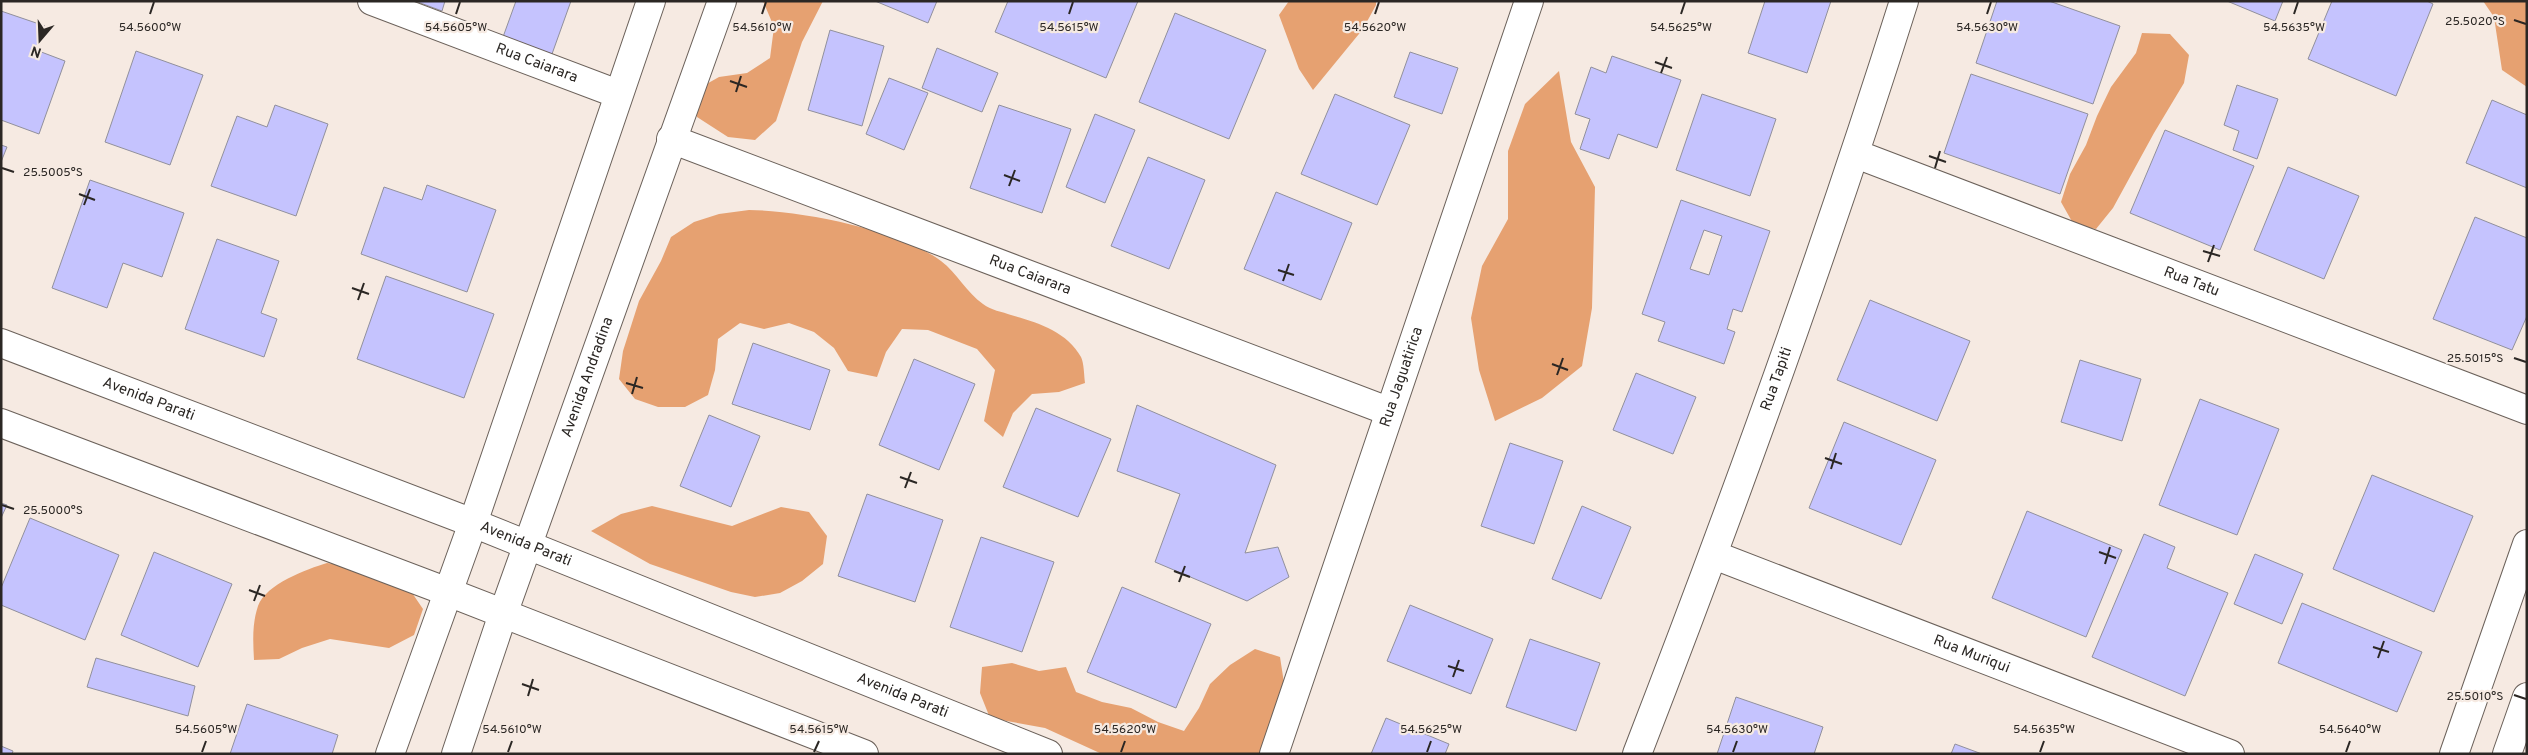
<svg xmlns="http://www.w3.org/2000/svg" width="2528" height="755" viewBox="0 0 2528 755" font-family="Overpass,sans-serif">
<rect width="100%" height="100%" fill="#f6eae2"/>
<path fill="#e6a171" d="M763 1H823L802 42 776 121 755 140 728 137 697 117 696 90 719 77 747 73 770 58 774 27Z
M1289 1H1376V5L1363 29 1313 90 1299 69 1279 15Z
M2483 1H2527V87L2502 70 2494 17Z
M2142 33 2170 34 2189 55 2184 83 2154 133 2113 208 2096 229 2074 225 2061 202 2070 174 2086 145 2097 116 2111 87 2136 53Z
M1559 71 1571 142 1595 187 1592 308 1582 366 1542 398 1495 421 1479 370 1471 318 1482 266 1508 219V151L1525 104Z
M749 210C799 210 901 230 941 261 957 273 967 293 983 304 990 310 1003 312 1011 315 1036 322 1067 331 1081 357 1084 363 1084 375 1085 383L1059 392 1032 394 1013 413 1003 437 984 421 995 370 977 349 928 330 902 329 886 352 877 377 848 371 834 348 814 332 789 323 764 329 740 323 718 339 715 370 708 395 685 407H658L635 399 619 379 623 351 639 301 661 261 671 237 694 222 719 214Z
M652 506 732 526 781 507 809 512 827 536 823 564 802 581 780 593 755 597 731 592 650 564 591 531 621 514Z
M327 563 355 567 406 584 423 609 414 635 389 648 330 639 302 648 279 659 254 660C253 641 252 624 258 606 266 584 307 569 327 563Z
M1255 649 1280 657 1284 683 1261 754H1102L1045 728 990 718 980 693 982 667 1012 663 1039 671 1066 667 1076 692 1102 702 1131 708 1158 722 1184 731 1199 708 1210 684 1230 665Z"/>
<path fill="#c5c3fe" stroke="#91909c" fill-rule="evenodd" d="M415 1H445L442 11Z
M516 1H571L552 54 503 37Z
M875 1H937L928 23Z
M1008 1H1138L1106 78 995 32Z
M1765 1H1831L1807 73 1748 53Z
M1997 1H2049L2120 26 2093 104 1976 63Z
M2227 1H2283L2275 21Z
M2332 1H2427L2433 4 2396 96 2308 59Z
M1 11 45 26 36 50 65 61 39 134 1 120Z
M1175 13 1266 50 1229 139 1139 102Z
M830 30 884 46 862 126 808 110Z
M937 48 998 73 982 112 922 88Z
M136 51 203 75 170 165 105 142Z
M1410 52 1458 68 1442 114 1394 97Z
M1612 56 1681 80 1657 148 1618 134 1609 159 1580 149 1590 119 1575 114 1591 67 1606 73Z
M1971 74 2088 114 2060 194 1944 153Z
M889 78 928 93 904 150 866 134Z
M2237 85 2278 99 2257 159 2233 150 2239 131 2224 125Z
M1335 94 1410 125 1377 205 1301 174Z
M1702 94 1776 119 1750 196 1676 170Z
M2492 100 2527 115V188L2466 163Z
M275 105 328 124 296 216 211 186 237 116 267 127Z
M999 105 1071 129 1042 213 970 188Z
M1095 114 1135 130 1105 203 1066 187Z
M2165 130 2254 166 2220 250 2130 213Z
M1 145 7 147 1 162Z
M1148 157 1205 180 1169 269 1111 246Z
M2288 167 2359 196 2324 279 2254 250Z
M90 180 184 213 162 277 123 263 107 308 52 288Z
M427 185 496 210 467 292 361 254 384 187 422 200Z
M1276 192 1352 223 1321 300 1244 269Z
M1681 200 1770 231 1742 312 1733 309 1727 329 1735 332 1724 364 1658 341 1665 322 1642 314ZM1704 230 1722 236 1709 275 1690 269Z
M2475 217 2527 238V316L2512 350 2433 319Z
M217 239 279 261 261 313 277 319 264 357 185 329Z
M386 276 494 314 464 398 357 359Z
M1870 300 1970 341 1937 421 1837 380Z
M753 343 830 370 810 430 732 404Z
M914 359 975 384 939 470 879 445Z
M2080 360 2141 379 2122 441 2061 422Z
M1636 373 1696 397 1673 454 1613 430Z
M2200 399 2279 429 2237 535 2159 505Z
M1137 405 1276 465 1245 553 1278 547 1289 577 1247 601 1155 562 1180 494 1117 471Z
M1036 408 1111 439 1078 517 1003 487Z
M709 415 760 436 731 507 680 486Z
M1844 422 1936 460 1901 545 1809 508Z
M1510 443 1563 461 1534 544 1481 526Z
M2372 475 2473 516 2434 612 2333 569Z
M867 494 943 520 915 602 838 576Z
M1 503 7 505 1 518Z
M1582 506 1631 527 1601 599 1552 579Z
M2027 511 2122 550 2086 637 1992 598Z
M30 518 119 555 85 640 1 605V588Z
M2144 534 2175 547 2167 568 2228 593 2185 696 2092 657Z
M981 537 1054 562 1022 652 950 627Z
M154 552 232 584 198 667 121 635Z
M2255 554 2303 574 2282 624 2234 604Z
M1122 587 1211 624 1176 708 1087 672Z
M2302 603 2422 652 2397 712 2278 663Z
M1410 605 1493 639 1471 694 1387 661Z
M1530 639 1600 663 1576 731 1506 707Z
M96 658 195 686 188 716 87 687Z
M1736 697 1823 727 1814 754H1717Z
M247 704 338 735 332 754H230Z
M1386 718 1449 744 1445 754H1371Z
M1955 744 1982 754H1951Z
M1 746 13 751 12 754H1Z"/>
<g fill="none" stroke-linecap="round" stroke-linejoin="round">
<g stroke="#6b615a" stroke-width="30">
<g id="minor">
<path id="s1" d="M372 1 618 94"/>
<path id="s2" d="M671 139 1388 411"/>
<path id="s3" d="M1856 154 2527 410"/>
<path id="s4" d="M1 343 473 523 1048 754"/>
<path d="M1 423 448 592 864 754"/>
<path id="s5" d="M1714 555 2230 754"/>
<path d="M390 754 473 523 651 1"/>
<path id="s6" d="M456 754 503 614 722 1"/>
<path id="s7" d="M1274 754 1529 1"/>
<path id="s8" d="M1637 754C1733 506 1824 255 1904 1"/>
<path d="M2454 754 2527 544"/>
<path d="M2507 754 2527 697"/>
</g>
</g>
<use href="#minor" stroke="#fff" stroke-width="28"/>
</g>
<path fill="none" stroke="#2b2724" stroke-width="2" d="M150 14 154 2M456 14 460 2M762 14 766 2M1069 14 1073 2M1375 14 1379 2M1681 14 1685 2M1987 14 1991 2M2294 14 2298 2M2514 20 2526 24M1655 62 1672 68M1661 73 1667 57M730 81 747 87M736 92 741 76M1929 156 1946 162M2 168 14 172M1935 168 1940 151M1004 175 1020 181M1009 186 1015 170M79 194 95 200M84 205 90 189M2203 251 2220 256M2208 262 2214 245M1278 270 1294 275M1283 281 1289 264M352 288 369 294M358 300 364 283M2514 358 2526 362M1552 364 1568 370M1557 375 1563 358M626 383 643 388M632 394 637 377M1825 458 1842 464M1831 469 1836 453M900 477 917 483M905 488 911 472M2 505 14 509M2099 552 2116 558M2105 564 2110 547M1174 571 1190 577M1179 582 1185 566M249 590 265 596M254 601 260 585M2373 647 2389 652M2378 658 2384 641M1448 666 1464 671M1453 677 1459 660M522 684 539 690M2514 695 2526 699M528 696 533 679M202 752 206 741M508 752 512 741M814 752 819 741M1121 752 1125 741M1427 752 1431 741M1733 752 1737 741M2040 752 2044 741M2346 752 2350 741"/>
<g text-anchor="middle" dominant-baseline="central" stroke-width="4.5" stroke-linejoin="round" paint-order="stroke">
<g font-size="15" fill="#2b2724" stroke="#f6eae2">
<text stroke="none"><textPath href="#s1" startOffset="176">Rua Caiarara</textPath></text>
<text stroke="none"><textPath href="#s2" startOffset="384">Rua Caiarara</textPath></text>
<text stroke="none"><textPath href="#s3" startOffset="359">Rua Tatu</textPath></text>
<text stroke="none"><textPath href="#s6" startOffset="399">Avenida Andradina</textPath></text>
<text stroke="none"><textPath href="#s7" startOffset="398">Rua Jaguatirica</textPath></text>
<text stroke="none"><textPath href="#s8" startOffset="400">Rua Tapiti</textPath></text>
<text stroke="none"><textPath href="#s4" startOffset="158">Avenida Parati</textPath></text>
<text stroke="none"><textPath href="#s4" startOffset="562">Avenida Parati</textPath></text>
<text stroke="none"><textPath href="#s5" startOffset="276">Rua Muriqui</textPath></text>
<text stroke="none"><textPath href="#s4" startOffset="968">Avenida Parati</textPath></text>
</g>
</g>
<g font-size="12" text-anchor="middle" fill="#2b2724" stroke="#f6eae2" stroke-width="4.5" stroke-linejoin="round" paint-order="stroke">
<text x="2475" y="25">25.5020°S</text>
<text x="150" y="31">54.5600°W</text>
<text x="456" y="31">54.5605°W</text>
<text x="762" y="31">54.5610°W</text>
<text x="1069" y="31">54.5615°W</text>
<text x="1375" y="31">54.5620°W</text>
<text x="1681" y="31">54.5625°W</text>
<text x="1987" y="31">54.5630°W</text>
<text x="2294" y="31">54.5635°W</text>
<text x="53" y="176">25.5005°S</text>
<text x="2475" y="362">25.5015°S</text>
<text x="53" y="514">25.5000°S</text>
<text x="2475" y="700">25.5010°S</text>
<text x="206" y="733">54.5605°W</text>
<text x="512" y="733">54.5610°W</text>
<text x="819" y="733">54.5615°W</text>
<text x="1125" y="733">54.5620°W</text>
<text x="1431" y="733">54.5625°W</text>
<text x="1737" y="733">54.5630°W</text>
<text x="2044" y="733">54.5635°W</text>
<text x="2350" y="733">54.5640°W</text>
</g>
<rect width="2528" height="755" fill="none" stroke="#2b2724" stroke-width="5"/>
<g transform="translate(40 40) rotate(199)" stroke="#f6eae2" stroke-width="4" paint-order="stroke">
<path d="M0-4L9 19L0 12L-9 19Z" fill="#2b2724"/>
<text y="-8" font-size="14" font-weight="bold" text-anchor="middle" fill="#2b2724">N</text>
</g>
</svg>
